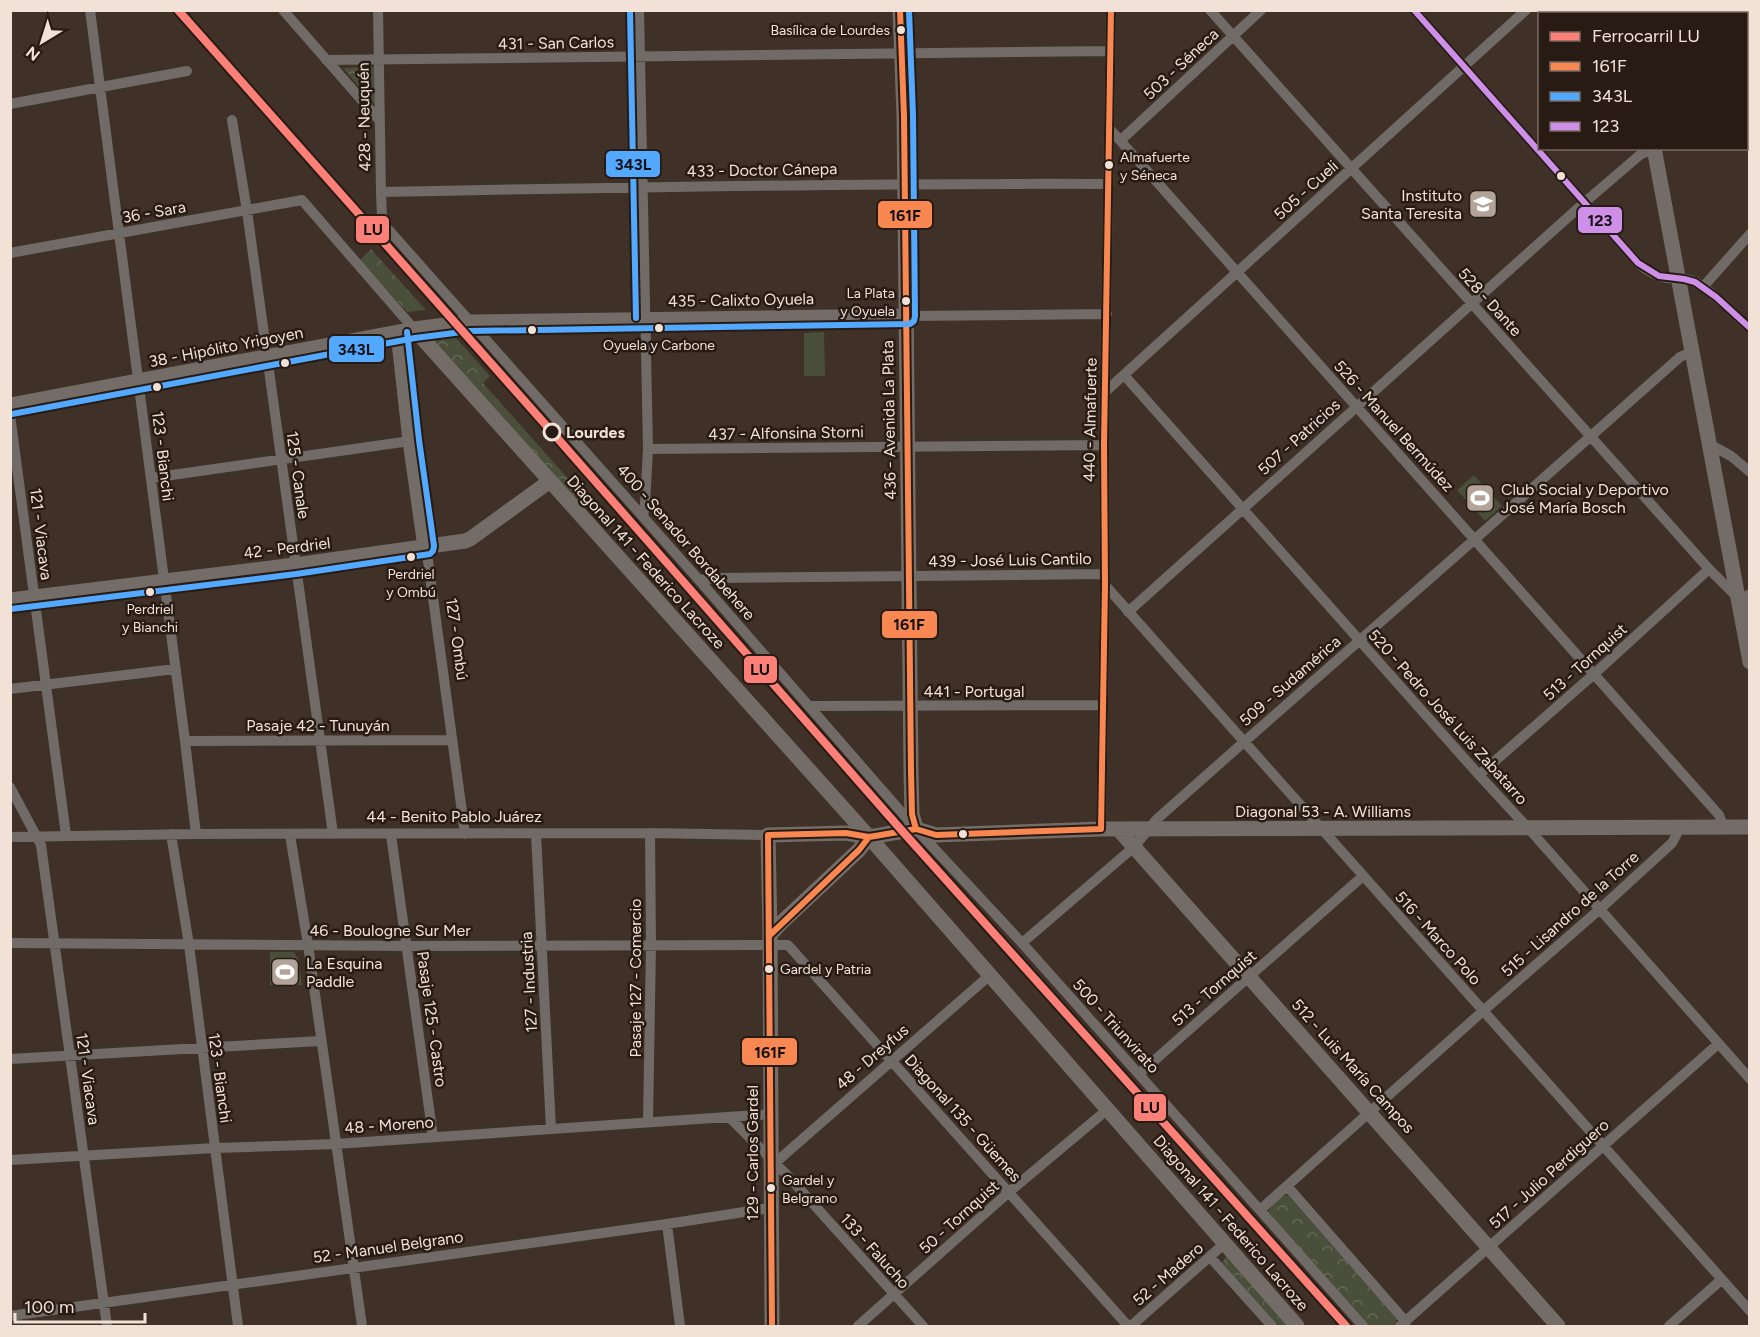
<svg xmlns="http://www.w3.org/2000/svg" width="1760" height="1337" viewBox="0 0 1760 1337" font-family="Figtree,sans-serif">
<defs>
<pattern id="park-crowns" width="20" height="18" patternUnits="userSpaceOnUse" patternTransform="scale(1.5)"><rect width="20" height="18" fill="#494f3a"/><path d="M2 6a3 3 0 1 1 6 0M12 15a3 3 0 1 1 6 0" fill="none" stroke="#646856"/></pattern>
</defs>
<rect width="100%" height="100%" fill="#3f3127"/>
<path fill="url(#park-crowns)" d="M374 67 375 105 343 68Z
M371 249 426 310 407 312 360 260Z
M448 329 490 376 483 383 588 501 581 509 429 339 432 332Z
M1288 1195 1397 1319 1394 1326H1365L1268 1213C1270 1205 1280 1196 1288 1195Z
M1227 1255 1294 1326H1279L1222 1263Z"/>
<path fill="#494f3a" d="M824 332 825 376H804V333Z
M1474 475 1502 506 1485 521 1457 490Z
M270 952H294L298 958 302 985H270Z"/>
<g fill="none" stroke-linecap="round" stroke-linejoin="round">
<path stroke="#706b66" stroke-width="10" d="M90 10 185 741 196 834
M283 10 380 121
M378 10 381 192 382 217 387 228 699 580 916 829 1022 943 1363 1326
M639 10 648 449 645 505 643 516
M1210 10 1709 569 1750 610
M1414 10 1638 263C1646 270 1655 276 1667 278 1677 279 1685 277 1695 282 1715 293 1732 313 1750 328
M1746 50 1750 46
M326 60 1110 51
M10 104 187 71
M232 120 247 211 333 834
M1109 128 1719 815 1724 828
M1746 128 1750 130
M1121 140 1261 10
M381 192C623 187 865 183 1108 184
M10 253 302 200 414 329
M1703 287 1750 234
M906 316 1107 314
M1124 375 1479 775 1529 829 1750 1079
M1105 392 1526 10
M10 415 66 835
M1709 444 1731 456 1750 472
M648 449 1104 445
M151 478 410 441
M425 547 428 561 465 834
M699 580 715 578 1104 574
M1105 585 1750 1311
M1739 601 1750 594
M1128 612 1585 202 1641 154 1657 148
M10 689 175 669
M810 706 1103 705
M185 741 452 740
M1479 775 1593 675 1709 569
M10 787 41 845 107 1326
M1101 829 1105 585 1104 445 1111 10
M171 834 189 945 238 1326
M536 834 551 1129
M290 835 308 945 362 1326
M391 835 433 1137
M10 837 196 834 650 833 768 835
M10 943 406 946 788 945 1128 1326
M1022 943 1134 847 1157 819 1244 742 1475 539 1680 357 1691 352
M10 1059 320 1041
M1139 1074 1363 876
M730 1118 789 1177 923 1326
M648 1122 651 946 650 833
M10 1160 215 1148 336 1144 770 1114
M775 1163 990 975
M1287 1186 1406 1322
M1260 1210 1483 1011 1600 909 1672 843 1680 828
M667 1224 680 1326
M1210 1257 1272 1326
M10 1316 667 1224 770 1208
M858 1326 1009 1192 1108 1109
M1131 1326 1224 1244
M1400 1326 1718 1044
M1669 1326 1721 1280"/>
<path stroke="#746c67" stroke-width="15" d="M900 10 904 116 911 771 912 814 916 829
M1630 10 1631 14
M1654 148 1750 662
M414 329 869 837 1297 1326
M398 333 410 441 425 547
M10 405 414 329 469 322 906 316
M10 600 295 565 465 541 470 539 550 481
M1119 830 1558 1326
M770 935 781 923 859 850 869 837
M772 1326 770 935 768 835 846 833 869 837 916 829 936 835 1101 829 1750 827"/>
<g stroke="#271b13" stroke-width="10">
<path id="bus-1" d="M900 10 904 116 911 771 912 814 916 829
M770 935 859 850 869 837
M772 1326 768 835 846 833 869 837 916 829 936 835 1101 829 1105 585 1104 445 1111 10"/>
</g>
<g stroke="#271b13" stroke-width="10">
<path id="bus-2" d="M630 10 636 318
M12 414 415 338 470 331 910 324 914 321 915 316 913 116 909 10
M11 609 296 574 430 554 433 551 434 546 419 440 407 332"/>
</g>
<g stroke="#271b13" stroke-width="10">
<path id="bus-3" d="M1414 10 1638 263 1659 276 1684 279 1695 282 1716 297 1750 328"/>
</g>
<use href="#bus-1" stroke="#f88751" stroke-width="6"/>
<use href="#bus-2" stroke="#53a9ff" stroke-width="6"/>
<use href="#bus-3" stroke="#ce8fe9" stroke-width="6"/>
<g stroke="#271b13" stroke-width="12">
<path id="rail-1" d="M178 10 552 432 904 833 1346 1326"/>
</g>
<use href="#rail-1" stroke="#fd8078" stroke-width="8"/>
</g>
<defs>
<g id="university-square" transform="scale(1.5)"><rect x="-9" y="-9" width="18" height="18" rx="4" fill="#b3a399" stroke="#271b13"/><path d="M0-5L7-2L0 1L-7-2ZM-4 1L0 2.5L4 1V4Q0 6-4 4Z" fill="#fff"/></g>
<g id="stadium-square" transform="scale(1.5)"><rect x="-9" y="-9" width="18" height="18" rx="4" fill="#b3a399" stroke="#271b13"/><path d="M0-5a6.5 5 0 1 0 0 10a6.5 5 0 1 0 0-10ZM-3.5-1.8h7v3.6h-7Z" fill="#fff"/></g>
</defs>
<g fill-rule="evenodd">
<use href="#university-square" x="1483" y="204"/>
<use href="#stadium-square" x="1480" y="498"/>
<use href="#stadium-square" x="285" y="972"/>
</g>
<g fill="#f2e1d6" stroke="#271b13" stroke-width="2">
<circle cx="901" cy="30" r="5"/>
<circle cx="1109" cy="165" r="5"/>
<circle cx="1561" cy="176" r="5"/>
<circle cx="906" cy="301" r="5"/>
<circle cx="659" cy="328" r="5"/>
<circle cx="532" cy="330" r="5"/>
<circle cx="285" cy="363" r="5"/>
<circle cx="157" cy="387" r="5"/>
<circle cx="411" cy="557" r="5"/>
<circle cx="150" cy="592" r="5"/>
<circle cx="963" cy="834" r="5"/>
<circle cx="769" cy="969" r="5"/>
<circle cx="771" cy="1188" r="5"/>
</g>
<circle fill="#271b13" stroke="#f2e1d6" stroke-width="3" cx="552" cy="432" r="8"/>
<g text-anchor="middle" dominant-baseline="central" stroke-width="5" stroke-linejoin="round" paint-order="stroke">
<g font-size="14" fill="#f2e1d6" stroke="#271b13" text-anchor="start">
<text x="890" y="30" text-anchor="end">Basílica de Lourdes</text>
<text x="1120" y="157">Almafuerte<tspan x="1120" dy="18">y Séneca</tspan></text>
<text x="895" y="293" text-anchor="end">La Plata<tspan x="895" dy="18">y Oyuela</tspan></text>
<text x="659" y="345" text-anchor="middle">Oyuela y Carbone</text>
<text x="411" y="574" text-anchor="middle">Perdriel<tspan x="411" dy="18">y Ombú</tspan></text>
<text x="150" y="609" text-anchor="middle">Perdriel<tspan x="150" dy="18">y Bianchi</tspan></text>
<text x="780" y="969">Gardel y Patria</text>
<text x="782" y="1180">Gardel y<tspan x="782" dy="18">Belgrano</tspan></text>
</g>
<g font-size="16" fill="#f2e1d6" stroke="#271b13">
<text transform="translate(556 43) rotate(-1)">431 - San Carlos</text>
<text transform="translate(1181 64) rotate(-43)">503 - Séneca</text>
<text transform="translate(364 117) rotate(-91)">428 - Neuquén</text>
<text transform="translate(762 170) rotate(-1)">433 - Doctor Cánepa</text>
<text transform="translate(1306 190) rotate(-42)">505 - Cueli</text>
<text transform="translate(154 212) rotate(-10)">36 - Sara</text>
<text transform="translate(741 300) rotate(-1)">435 - Calixto Oyuela</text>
<text transform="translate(1490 302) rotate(48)">528 - Dante</text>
<text transform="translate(226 347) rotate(-11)">38 - Hipólito Yrigoyen</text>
<text transform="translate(889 420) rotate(-91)">436 - Avenida La Plata</text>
<text transform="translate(1090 420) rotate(-89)">440 - Almafuerte</text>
<text transform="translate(1394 426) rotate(48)">526 - Manuel Bermúdez</text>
<text transform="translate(786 433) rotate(-1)">437 - Alfonsina Storni</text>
<text transform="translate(1299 437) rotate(-42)">507 - Patricios</text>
<text transform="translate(163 456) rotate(83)">123 - Bianchi</text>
<text transform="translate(298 475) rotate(82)">125 - Canale</text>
<text transform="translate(41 534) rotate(83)">121 - Viacava</text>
<text transform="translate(686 542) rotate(49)">400 - Senador Bordabehere</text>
<text transform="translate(287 548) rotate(-7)">42 - Perdriel</text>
<text transform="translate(1010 560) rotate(-1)">439 - José Luis Cantilo</text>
<text transform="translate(646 562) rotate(48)">Diagonal 141 - Federico Lacroze</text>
<text transform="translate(457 639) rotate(82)">127 - Ombú</text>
<text transform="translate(1585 662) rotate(-42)">513 - Tornquist</text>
<text transform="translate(1290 681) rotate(-41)">509 - Sudamérica</text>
<text x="974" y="691">441 - Portugal</text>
<text transform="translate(1448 717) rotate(48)">520 - Pedro José Luis Zabatarro</text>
<text x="318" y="725">Pasaje 42 - Tunuyán</text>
<text x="1323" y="811">Diagonal 53 - A. Williams</text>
<text x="454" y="816">44 - Benito Pablo Juárez</text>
<text transform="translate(1570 914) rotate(-42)">515 - Lisandro de la Torre</text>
<text x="390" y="930">46 - Boulogne Sur Mer</text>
<text transform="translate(1438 938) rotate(48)">516 - Marco Polo</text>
<text transform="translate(635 978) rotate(-90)">Pasaje 127 - Comercio</text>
<text transform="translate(529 982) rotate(-93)">127 - Industria</text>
<text transform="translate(1214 988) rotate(-41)">513 - Tornquist</text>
<text transform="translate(432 1019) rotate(82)">Pasaje 125 - Castro</text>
<text transform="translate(1116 1026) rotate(48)">500 - Triunvirato</text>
<text transform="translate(872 1057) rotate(-41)">48 - Dreyfus</text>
<text transform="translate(1353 1066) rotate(48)">512 - Luis María Campos</text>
<text transform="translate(220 1078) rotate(82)">123 - Bianchi</text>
<text transform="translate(88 1079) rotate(82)">121 - Viacava</text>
<text transform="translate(963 1118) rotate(48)">Diagonal 135 - Güemes</text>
<text transform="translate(389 1125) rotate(-4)">48 - Moreno</text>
<text transform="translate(752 1153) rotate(-90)">129 - Carlos Gardel</text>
<text transform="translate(1549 1174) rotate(-42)">517 - Julio Perdiguero</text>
<text transform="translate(959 1217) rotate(-42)">50 - Tornquist</text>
<text transform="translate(1231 1223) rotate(49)">Diagonal 141 - Federico Lacroze</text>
<text transform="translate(388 1247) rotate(-8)">52 - Manuel Belgrano</text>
<text transform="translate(875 1251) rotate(48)">133 - Falucho</text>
<text transform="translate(1168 1274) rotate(-41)">52 - Madero</text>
</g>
<g font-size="16" fill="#f2e1d6" stroke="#271b13" text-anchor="start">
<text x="1462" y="195" text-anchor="end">Instituto<tspan x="1462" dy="18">Santa Teresita</tspan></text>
<text x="1501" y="489">Club Social y Deportivo<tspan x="1501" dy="18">José María Bosch</tspan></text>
<text x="306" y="963">La Esquina<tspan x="306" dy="18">Paddle</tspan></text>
</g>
<g font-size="16" font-weight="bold" fill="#f2e1d6" stroke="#271b13" text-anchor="start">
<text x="566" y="432">Lourdes</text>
</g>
</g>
<g stroke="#271b13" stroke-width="2">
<rect x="605" y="150" width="56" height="28" rx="6" fill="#53a9ff"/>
<rect x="877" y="200" width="56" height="29" rx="6" fill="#f88751"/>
<rect x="1577" y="206" width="46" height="28" rx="6" fill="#ce8fe9"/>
<rect x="355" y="215" width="35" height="29" rx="6" fill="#fd8078"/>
<rect x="328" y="335" width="57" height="28" rx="6" fill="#53a9ff"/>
<rect x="881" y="610" width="57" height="29" rx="6" fill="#f88751"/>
<rect x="743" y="655" width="35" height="29" rx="6" fill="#fd8078"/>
<rect x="741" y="1037" width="57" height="29" rx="6" fill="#f88751"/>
<rect x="1133" y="1093" width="34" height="29" rx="6" fill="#fd8078"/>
</g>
<g font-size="16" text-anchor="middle" font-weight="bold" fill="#111">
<text x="633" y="170">343L</text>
<text x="905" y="221">161F</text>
<text x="1600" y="226">123</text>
<text x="373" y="235">LU</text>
<text x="356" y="355">343L</text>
<text x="909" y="630">161F</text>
<text x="760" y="675">LU</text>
<text x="770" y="1058">161F</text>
<text x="1150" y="1113">LU</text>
</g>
<rect width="1760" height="1337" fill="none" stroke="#f2e1d6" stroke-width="24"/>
<rect x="1538" y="12" width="210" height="138" fill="#271b13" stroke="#786a61" stroke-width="1.5"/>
<rect x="1550" y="32" width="30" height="9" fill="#fd8078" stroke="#786a61" stroke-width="1.5"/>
<text x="1592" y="42" font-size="18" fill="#f2e1d6">Ferrocarril LU</text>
<rect x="1550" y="62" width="30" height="9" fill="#f88751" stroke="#786a61" stroke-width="1.5"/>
<text x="1592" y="72" font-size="18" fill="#f2e1d6">161F</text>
<rect x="1550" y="92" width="30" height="9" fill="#53a9ff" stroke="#786a61" stroke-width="1.5"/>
<text x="1592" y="102" font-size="18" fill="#f2e1d6">343L</text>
<rect x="1550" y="122" width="30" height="9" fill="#ce8fe9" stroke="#786a61" stroke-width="1.5"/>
<text x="1592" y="132" font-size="18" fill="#f2e1d6">123</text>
<g transform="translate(42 42) rotate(218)" stroke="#271b13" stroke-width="4.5" paint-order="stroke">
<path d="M0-4.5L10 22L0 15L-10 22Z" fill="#f2e1d6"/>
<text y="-9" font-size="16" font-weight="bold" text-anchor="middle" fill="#f2e1d6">N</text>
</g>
<path d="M15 1313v9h130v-9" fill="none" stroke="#f2e1d6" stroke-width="3"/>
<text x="24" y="1313" font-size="18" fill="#f2e1d6" stroke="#271b13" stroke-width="4.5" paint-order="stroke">100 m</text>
</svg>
